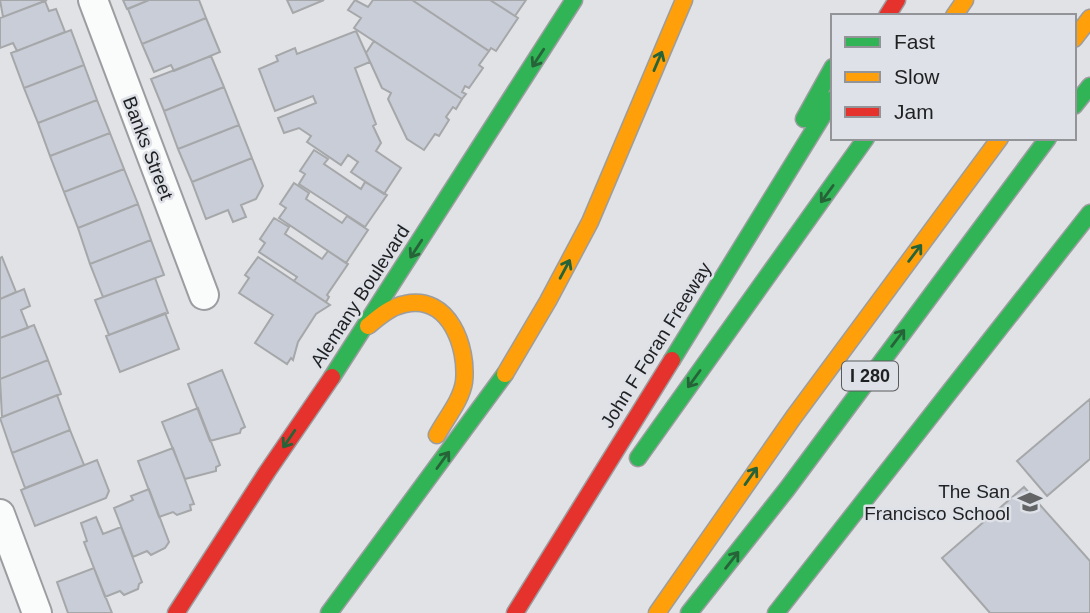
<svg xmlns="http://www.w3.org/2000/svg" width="1090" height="613" viewBox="0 0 1090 613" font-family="Helvetica,sans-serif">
<rect width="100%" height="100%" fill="#e0e2e5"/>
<path fill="#c9cdd7" stroke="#a5a7a9" stroke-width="2" d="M0 0H47L3 17Z
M123 0H149L127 9Z
M149 0H199L206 18 142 44 128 9Z
M287 0H324L293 13Z
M355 0 368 7 373 0H412L489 51 479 65 483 68 469 88 465 86 462 92 466 94 462 99 354 28 361 18 348 10Z
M412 0H490L518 18 496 51 491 48 489 51Z
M490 0H526L515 16Z
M45 1 49 11 56 9 65 32 17 51 13 43 0 48V18Z
M206 18 220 52 174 71 171 65 154 72 142 44Z
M71 30 84 65 24 88 11 53Z
M356 31 370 62 355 68 376 124 373 126 381 143 376 151 401 168 384 194 351 172 358 162 348 155 341 165 307 142 311 136 299 128 284 133 278 118 316 103 313 96 275 111 259 69 278 61 276 56 295 48 297 54Z
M374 41 462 99 456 109 453 107 446 117 449 120 439 136 435 134 424 150 407 139 388 99 391 93 382 88 366 53Z
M211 56 224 87 164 111 151 79Z
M84 65 97 100 38 123 24 88Z
M224 87 239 125 178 149 164 111Z
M97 100 110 133 50 156 38 123Z
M239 125 252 158 192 182 178 149Z
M110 133 124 169 64 192 50 156Z
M314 150 328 159 324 164 361 189 365 182 387 195 365 227 299 184 305 174 300 171Z
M252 158 263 186 256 199 241 205 246 217 233 222 228 210 206 219 192 182Z
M124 169 138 204 78 228 64 192Z
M294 183 309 193 306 199 342 223 347 216 368 230 346 263 279 218 286 208 280 204Z
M138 204 151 240 90 264 78 228Z
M274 218 289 227 285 234 322 259 328 251 348 264 327 295 329 297 326 302 294 281 297 277 259 252 265 243 260 239Z
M151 240 164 275 103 297 90 264Z
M2 257 16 292 0 299V258Z
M258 257 330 305 316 314 298 342 293 360 291 358 287 364 255 343 273 315 239 293 249 278 245 275Z
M155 278 168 313 109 335 95 300Z
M24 289 30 306 21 310 28 328 0 338V299Z
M165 313 179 349 120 372 106 336Z
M34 325 48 360 0 379V338Z
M48 360 61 394 2 417 0 379Z
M222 370 245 427 241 429 240 433 210 441 188 384Z
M57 395 70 430 12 453 0 418Z
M1090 399V459L1047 496 1017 461Z
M198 408 220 465 216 467V471L185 479 162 422Z
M70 430 84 465 25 488 12 453Z
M173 448 194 504 190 505 191 510 177 515 173 512 159 517 138 461Z
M97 460 109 491 106 498 35 526 21 490Z
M1024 487 1090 561V613H990L942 558Z
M149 489 169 542 165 548 151 555 147 551 133 557 114 508 133 500 131 496Z
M96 517 103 534 121 527 142 582 139 584 138 589 124 595 120 591 105 597 84 542 87 541 81 523Z
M94 568 112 613H68L57 582Z"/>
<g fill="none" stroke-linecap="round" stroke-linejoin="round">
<g stroke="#9c9da0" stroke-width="32">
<path id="street" d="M93 0 204 295
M0 514 37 613"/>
</g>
<g stroke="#9c9da0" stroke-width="19">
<path id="fast" d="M1074 106 1090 86
M804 119 833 67
M672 360 833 99
M332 377 574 0
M638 458 866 138
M329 613 505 374
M689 613 787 489 1048 138
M776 613 1090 213"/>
</g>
<g stroke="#9c9da0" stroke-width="19">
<path id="slow" d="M954 16 965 0
M1074 39 1090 18
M368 326C379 317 390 307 405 304 449 294 468 347 464 382 461 401 446 418 437 435
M505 374 548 301 590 222 684 0
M657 613 793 418 1000 138"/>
</g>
<g stroke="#9c9da0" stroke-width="19">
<path id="jam" d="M887 16 897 0
M176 613 267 472 332 377
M515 613 672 360"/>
</g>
<use href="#street" stroke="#fafbfb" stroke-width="28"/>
<use href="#fast" stroke="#30b455" stroke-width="16"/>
<use href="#slow" stroke="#ff9f0a" stroke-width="16"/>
<use href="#jam" stroke="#e5322d" stroke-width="16"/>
</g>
<defs><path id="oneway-shaft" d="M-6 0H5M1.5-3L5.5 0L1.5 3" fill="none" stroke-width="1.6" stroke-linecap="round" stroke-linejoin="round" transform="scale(1.75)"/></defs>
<g stroke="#276339">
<use href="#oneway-shaft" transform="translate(538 58) rotate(123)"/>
<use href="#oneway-shaft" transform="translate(658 61) rotate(-67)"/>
<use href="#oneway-shaft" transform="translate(827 194) rotate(126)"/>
<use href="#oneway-shaft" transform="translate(416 249) rotate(123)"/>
<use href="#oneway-shaft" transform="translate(915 253) rotate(-53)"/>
<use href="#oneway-shaft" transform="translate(565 269) rotate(-62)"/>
<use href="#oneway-shaft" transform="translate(898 338) rotate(-53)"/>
<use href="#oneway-shaft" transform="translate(694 379) rotate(126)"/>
<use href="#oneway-shaft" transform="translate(289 439) rotate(124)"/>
<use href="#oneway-shaft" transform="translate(443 460) rotate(-54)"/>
<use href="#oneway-shaft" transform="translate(751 476) rotate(-55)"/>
<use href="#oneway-shaft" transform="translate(732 560) rotate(-52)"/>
</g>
<defs>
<g id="school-bare" transform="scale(1.89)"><path d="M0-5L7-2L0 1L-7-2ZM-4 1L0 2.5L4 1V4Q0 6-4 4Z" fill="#636466" stroke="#dee1e7" stroke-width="2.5" paint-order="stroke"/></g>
</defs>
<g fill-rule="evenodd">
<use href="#school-bare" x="1030" y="502"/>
</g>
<g text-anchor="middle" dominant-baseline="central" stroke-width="5" stroke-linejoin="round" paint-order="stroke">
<rect fill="#dee1e7" stroke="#585a5d" stroke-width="2" x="842" y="361.5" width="56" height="29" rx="5"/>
<g font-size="18" font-weight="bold" fill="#1f2022">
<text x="870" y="376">I 280</text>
</g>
<g font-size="19" fill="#1f2022" stroke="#dee1e7">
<text transform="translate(148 148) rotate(69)">Banks Street</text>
<text transform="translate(360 296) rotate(-57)">Alemany Boulevard</text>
<text transform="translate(656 345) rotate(-58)">John F Foran Freeway</text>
</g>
<g font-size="19" fill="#1f2022" stroke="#dee1e7" text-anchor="end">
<text x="1010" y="491">The San<tspan x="1010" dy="22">Francisco School</tspan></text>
</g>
</g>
<rect x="831" y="14" width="245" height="126" fill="#dee1e7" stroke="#929498" stroke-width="2"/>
<rect x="845" y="37" width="35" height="10" fill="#30b455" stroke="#929498" stroke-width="2"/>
<text x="894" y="49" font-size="21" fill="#1f2022">Fast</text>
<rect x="845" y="72" width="35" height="10" fill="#ff9f0a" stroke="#929498" stroke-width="2"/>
<text x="894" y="84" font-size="21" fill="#1f2022">Slow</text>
<rect x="845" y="107" width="35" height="10" fill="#e5322d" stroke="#929498" stroke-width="2"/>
<text x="894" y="119" font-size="21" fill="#1f2022">Jam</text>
</svg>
